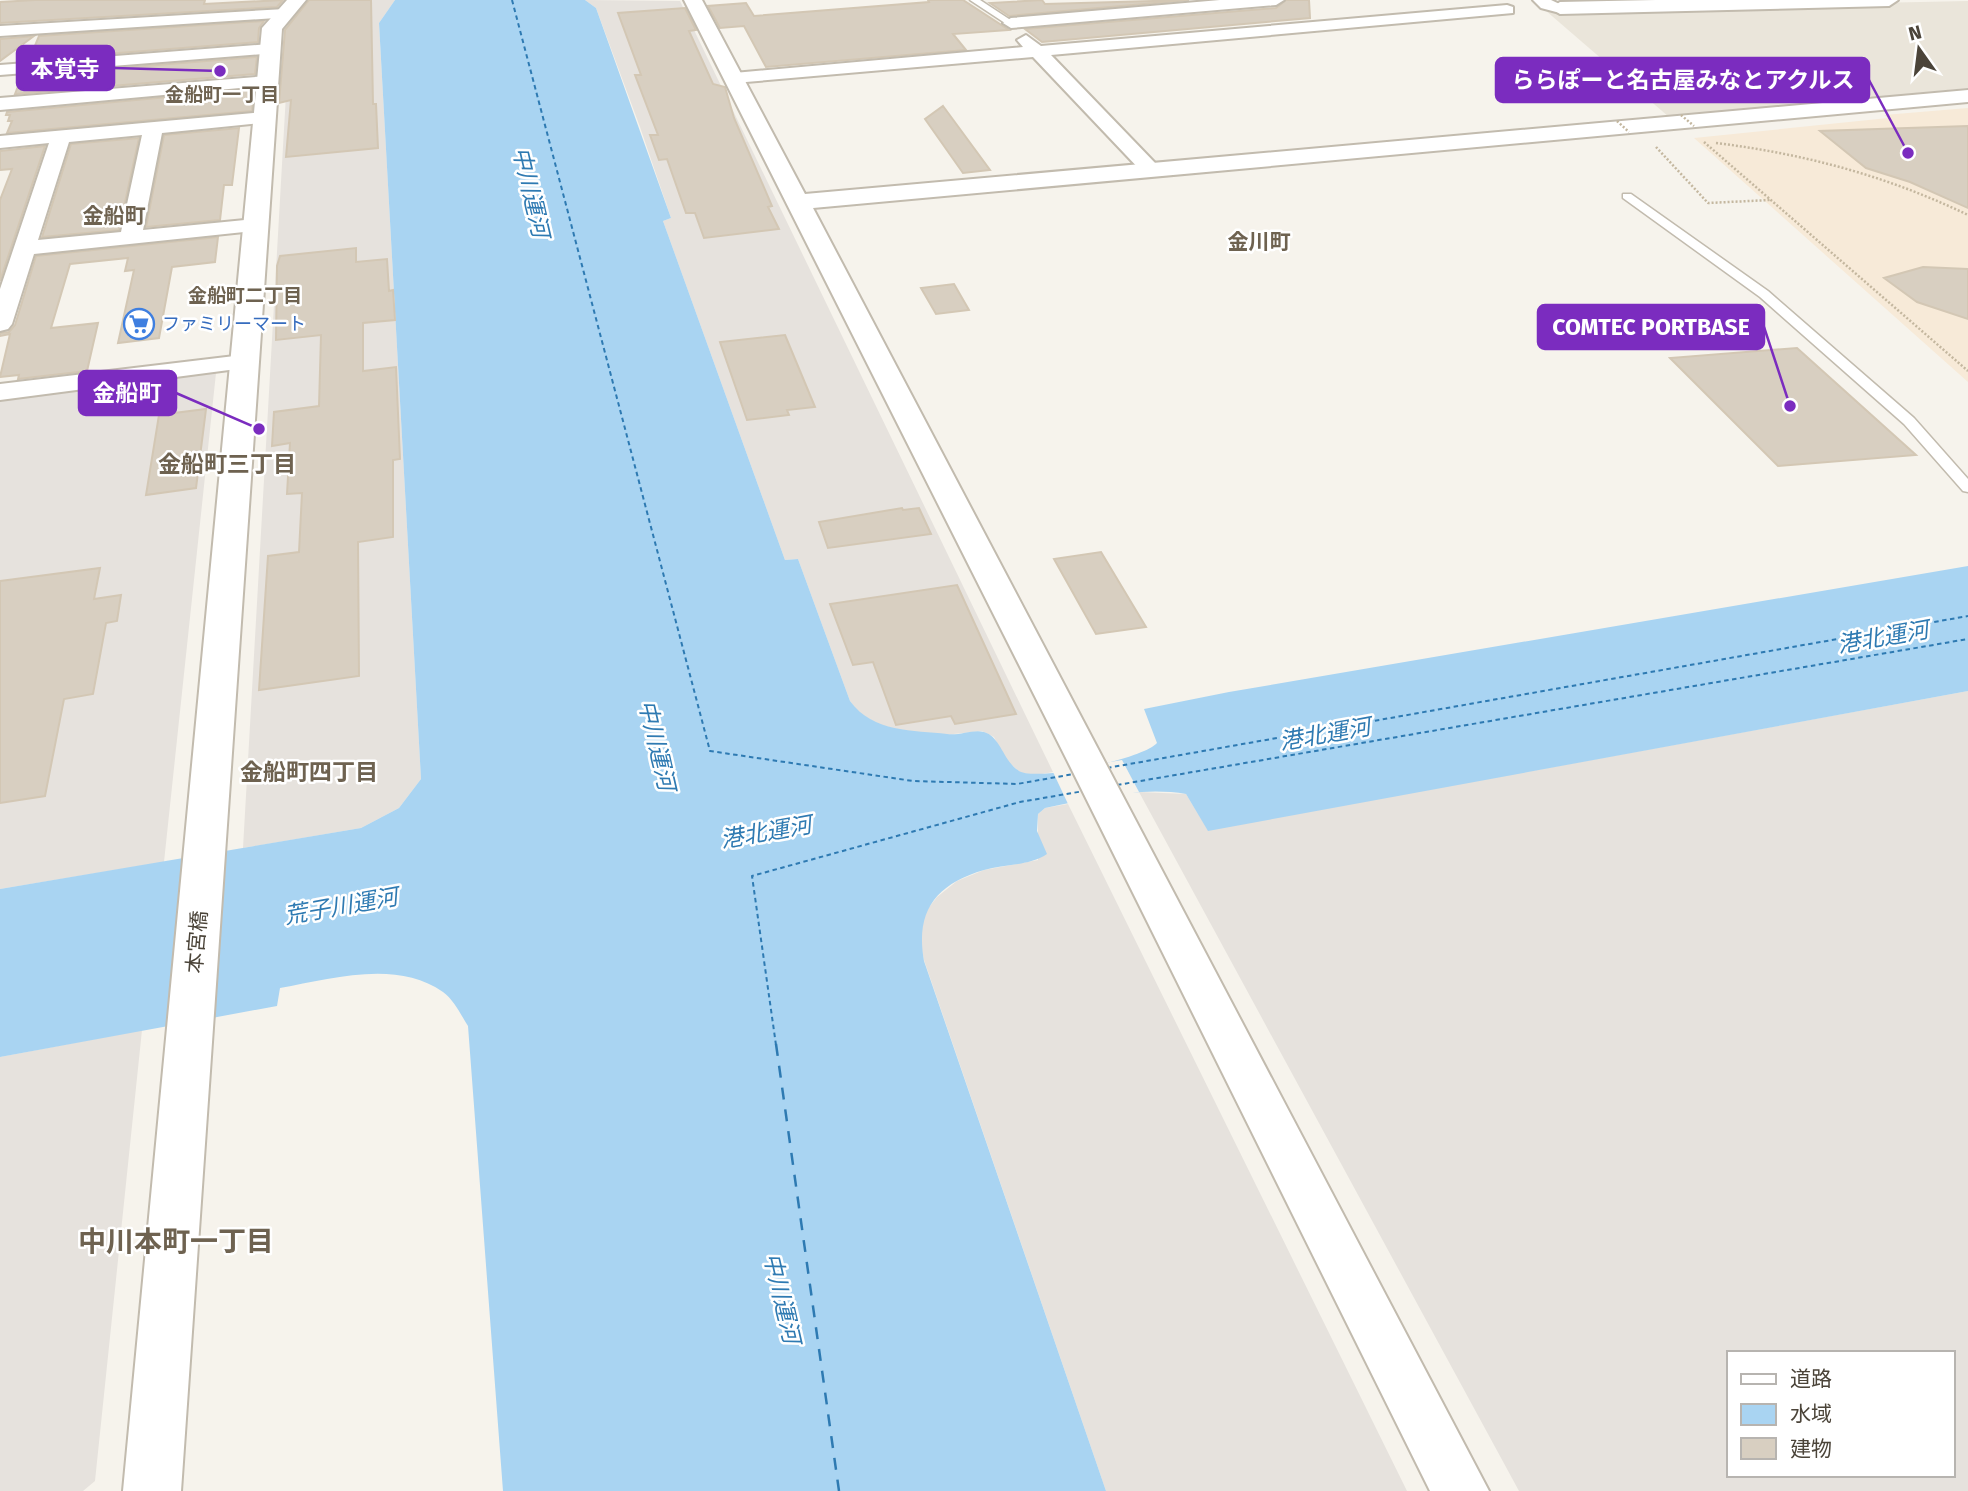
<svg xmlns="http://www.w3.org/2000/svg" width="1968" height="1491" viewBox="0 0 1968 1491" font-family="'Fira Sans','Noto Sans JP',sans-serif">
<rect width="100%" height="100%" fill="#f6f3ec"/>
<path fill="#eae5da" d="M1968 1V88L1669 117 1545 10Z"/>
<path fill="#f7ead8" d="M1968 108V382L1694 138 1888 118 1884 115Z"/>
<path fill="#e6e2dd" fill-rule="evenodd" d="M312 0H395L379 23 421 779 399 808 361 828 243 848 290 24Z
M585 0 680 1 1053 772 1037 775 1021 773 1005 759 994 737 982 731 944 735 906 731 880 725 859 713 850 701 798 559 785 560 663 221 671 218 640 127 596 8Z
M212 372 216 373 164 862 0 889V397Z
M1968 691V1491H1519L1139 792 1186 794 1208 830ZM1728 1353H1952V1475H1728Z
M1068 804 1407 1491H1106L924 960 920 940 923 915 937 897 957 881 984 870 1038 860V814L1045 808Z
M142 1030 95 1481 83 1491H0V1057Z"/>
<path fill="#a9d4f2" d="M395 0H585L596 8 671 218 663 221 785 560 798 559 850 701C873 733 914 730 947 734 959 736 973 729 984 732 1001 737 1003 761 1019 771 1037 782 1143 759 1157 743L1144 709 1229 692 1968 566V691L1208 831 1186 794C1141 786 1089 799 1045 808L1038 814 1037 831 1047 854C1029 866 1005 864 984 870 936 884 915 911 924 961L1106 1491H503L468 1026C461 1015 454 1000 443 992 397 959 330 979 280 988L277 1006 0 1057V889L361 828 399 808 421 779 379 23Z"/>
<path fill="#f6f3ec" d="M1122 760 1139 792 1068 804 1053 772Z"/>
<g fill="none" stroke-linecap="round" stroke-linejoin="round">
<path stroke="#2e7ab2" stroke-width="2" stroke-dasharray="4.5 3.5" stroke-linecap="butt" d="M512 0 710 751 913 781 1017 784 1074 774
M1107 768 1968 616
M1117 785 1968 639
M776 1045 752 876 1020 802 1084 791"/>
<path stroke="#2e7ab2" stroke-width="2.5" stroke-dasharray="12 10" stroke-linecap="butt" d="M776 1044 839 1491"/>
</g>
<path fill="#d8cfc1" stroke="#d3c7b4" stroke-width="2" d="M35 0H205L204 4 283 0 277 7 0 23V2Z
M309 0H371L373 104H376L378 148 286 157 291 100 279 103 285 30Z
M928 0H963L1009 30 953 34 966 50 766 67 744 26 720 28 708 6 746 3 754 16 929 2Z
M1042 0 1045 4 1189 0 1009 16 990 3Z
M1286 0H1309L1310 18 1042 42 1025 29 1276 8Z
M685 8 696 30 689 31 713 84 725 87 734 118 772 206 768 207 779 229 704 238 695 213H686L667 159 659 160 650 135H658L635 75H641L618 13Z
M264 21 259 28 258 42 29 60 39 36Z
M34 36 0 61V39Z
M257 57 255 74 15 94 22 76Z
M254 89 252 111 7 133 12 121H8L10 115H6L7 112Z
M943 106 990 170 963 173 925 119Z
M1968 126V208L1910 182 1866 168 1820 131Z
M239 128 232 185H224L220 220 146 227 164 135Z
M139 138 119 230 42 237 71 144Z
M45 146 0 281V200L12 169 0 170V151Z
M218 237 215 262 172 267 159 338 118 343 134 270 125 271 128 258 70 264 51 328 98 323 87 371 18 379 19 375 0 377 10 334 0 336V333L9 332 15 325 36 256Z
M356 248V262L387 259 389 291 393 290 395 320 363 323V371L396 367 400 459 393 460V537L358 542 359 676 259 690 268 556 299 552 302 493 287 494 290 443 272 446 274 412 319 406 321 335 276 340 277 266 280 256Z
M1923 267 1968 269V319L1917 302 1884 278Z
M954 284 969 310 936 314 921 288Z
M785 335 815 407 787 410 789 415 747 420 720 342Z
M1797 348 1916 455 1778 466 1670 358Z
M206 409 196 488 146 495 159 415Z
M902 508 903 510 919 508 931 534 828 548 819 522Z
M1101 552 1146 627 1096 634 1054 559Z
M100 568 94 599 121 595 117 621 106 623 93 694 64 699 45 796 0 803V581Z
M957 585 1016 714 955 724 951 716 896 725 873 662 853 665 830 604Z"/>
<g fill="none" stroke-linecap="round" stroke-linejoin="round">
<g stroke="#c2bbae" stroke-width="3">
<path id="service" d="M970 0H980L1015 23 1008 25Z
M1623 194H1631L1768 291 1914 418 1968 479V492L1963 491 1904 424 1760 297 1623 198Z"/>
</g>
<g stroke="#c2bbae" stroke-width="4">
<path id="minor" d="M1220 0H1284L1276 5 1011 28 1003 23 1011 18Z
M1533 0H1551L1568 8 1560 13 1541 8Z
M1507 5 1513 7V13L1051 55 1157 165 1160 169 1157 173H1143L1033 57 734 83 725 78 734 73 1023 47 1017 40 1026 35 1041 46Z
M285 9 293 14 291 17 0 36V26Z
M270 44 279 49 276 53 0 75V65Z
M267 76 276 81 273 85 0 110V98Z
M265 112 274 118 272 122 162 133 143 230 255 219 266 225 263 230 34 254 12 324 8 329 0 331V289L49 143 0 148V136ZM142 135 121 232 38 240 69 142Z
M243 355 252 357 255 362 252 367 0 400V384Z"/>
</g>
<g stroke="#c2bbae" stroke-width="4">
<path id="tertiary" d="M287 0H306L282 29 181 1491H123L262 28Z
M684 0H702L805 194 1968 90V102L813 208 1489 1491H1430L1070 766Z
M1656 0H1898L1889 6 1560 14 1551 8 1560 2Z"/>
</g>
<path stroke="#c4b79f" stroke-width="2.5" stroke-dasharray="2 2" stroke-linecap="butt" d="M1704 142 1968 371
M1716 143C1805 154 1887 176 1968 215
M1656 147 1708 203 1770 200"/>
<use href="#service" fill="#fff" fill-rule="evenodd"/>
<use href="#minor" fill="#fff" fill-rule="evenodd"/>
<use href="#tertiary" fill="#fff" fill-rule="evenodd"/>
<path stroke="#c4b79f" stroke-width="2.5" stroke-dasharray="2 2" stroke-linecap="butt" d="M1681 115 1694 126
M1617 121 1629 132"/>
</g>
<defs>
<g id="supermarket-ring" transform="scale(1.575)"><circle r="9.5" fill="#fff" stroke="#3f7fe0" stroke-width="1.5"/><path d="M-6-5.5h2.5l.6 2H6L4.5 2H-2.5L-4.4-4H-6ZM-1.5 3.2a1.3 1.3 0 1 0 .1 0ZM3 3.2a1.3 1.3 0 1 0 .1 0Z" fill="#3f7fe0"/></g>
</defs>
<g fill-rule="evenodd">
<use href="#supermarket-ring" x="139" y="324"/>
</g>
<g text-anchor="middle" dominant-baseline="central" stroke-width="5" stroke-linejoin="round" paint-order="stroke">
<g font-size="18" fill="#366cbe" stroke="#fff" text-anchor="start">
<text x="162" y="324">ファミリーマート</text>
</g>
<g font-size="19" font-weight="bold" fill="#6e6250" stroke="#fff">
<text x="222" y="94">金船町一丁目</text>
<text x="245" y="295">金船町二丁目</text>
</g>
<g font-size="21" font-weight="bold" fill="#6e6250" stroke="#fff">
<text x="114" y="216">金船町</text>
<text x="1259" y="242">金川町</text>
</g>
<g font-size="21" fill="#4b4439" stroke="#fff">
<text transform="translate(197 942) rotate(-85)">本宮橋</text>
</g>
<g font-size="23" font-style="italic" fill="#2e7ab2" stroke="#fff">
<text transform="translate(531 192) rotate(77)">中川運河</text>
<text transform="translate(1883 637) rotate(-10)">港北運河</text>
<text transform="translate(1325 734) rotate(-10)">港北運河</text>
<text transform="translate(657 745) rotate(77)">中川運河</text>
<text transform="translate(766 832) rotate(-10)">港北運河</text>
<text transform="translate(341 906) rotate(-10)">荒子川運河</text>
<text transform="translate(782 1298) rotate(77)">中川運河</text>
</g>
<g font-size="23" font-weight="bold" fill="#6e6250" stroke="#fff">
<text x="227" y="464">金船町三丁目</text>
<text x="309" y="772">金船町四丁目</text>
</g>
<g font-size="28" font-weight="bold" fill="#6e6250" stroke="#fff">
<text x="176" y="1241">中川本町一丁目</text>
</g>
</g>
<path fill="none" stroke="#7b2cbf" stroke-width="2.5" d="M220 71L114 68M1908 153L1869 80M1790 406L1764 327M259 429L176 393"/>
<g fill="#7b2cbf" stroke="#fff" stroke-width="2.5">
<circle cx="220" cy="71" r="7"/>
<circle cx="1908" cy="153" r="7"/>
<circle cx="1790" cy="406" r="7"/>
<circle cx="259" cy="429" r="7"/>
</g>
<g fill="#7b2cbf" stroke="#7b2cbf" stroke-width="2.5">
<rect x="17" y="46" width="97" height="44" rx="7"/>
<rect x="1496" y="58" width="373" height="44" rx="7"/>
<rect x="1538" y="305" width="226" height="44" rx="7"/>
<rect x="79" y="371" width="97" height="44" rx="7"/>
</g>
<g font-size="23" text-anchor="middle" font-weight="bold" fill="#fff">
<text x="65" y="77">本覚寺</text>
<text x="1683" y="88">ららぽーと名古屋みなとアクルス</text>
<text x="1651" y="335">COMTEC PORTBASE</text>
<text x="127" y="401">金船町</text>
</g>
<rect x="1727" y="1351" width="228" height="126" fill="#ffffff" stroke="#b7b4b0" stroke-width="2"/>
<rect x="1741" y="1374" width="35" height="10" fill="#ffffff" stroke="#b7b4b0" stroke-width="2"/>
<text x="1790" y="1386" font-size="21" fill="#4b4439">道路</text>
<rect x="1741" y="1404" width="35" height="21" fill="#a9d4f2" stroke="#b7b4b0" stroke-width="2"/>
<text x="1790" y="1421" font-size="21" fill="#4b4439">水域</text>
<rect x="1741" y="1438" width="35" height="21" fill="#d8cfc1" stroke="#b7b4b0" stroke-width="2"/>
<text x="1790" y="1456" font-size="21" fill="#4b4439">建物</text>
<g transform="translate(1919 49) rotate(346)" stroke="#ffffff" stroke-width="5" paint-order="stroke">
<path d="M0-5L12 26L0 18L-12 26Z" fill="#4b4439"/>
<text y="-10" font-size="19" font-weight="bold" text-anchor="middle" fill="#4b4439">N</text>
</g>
</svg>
